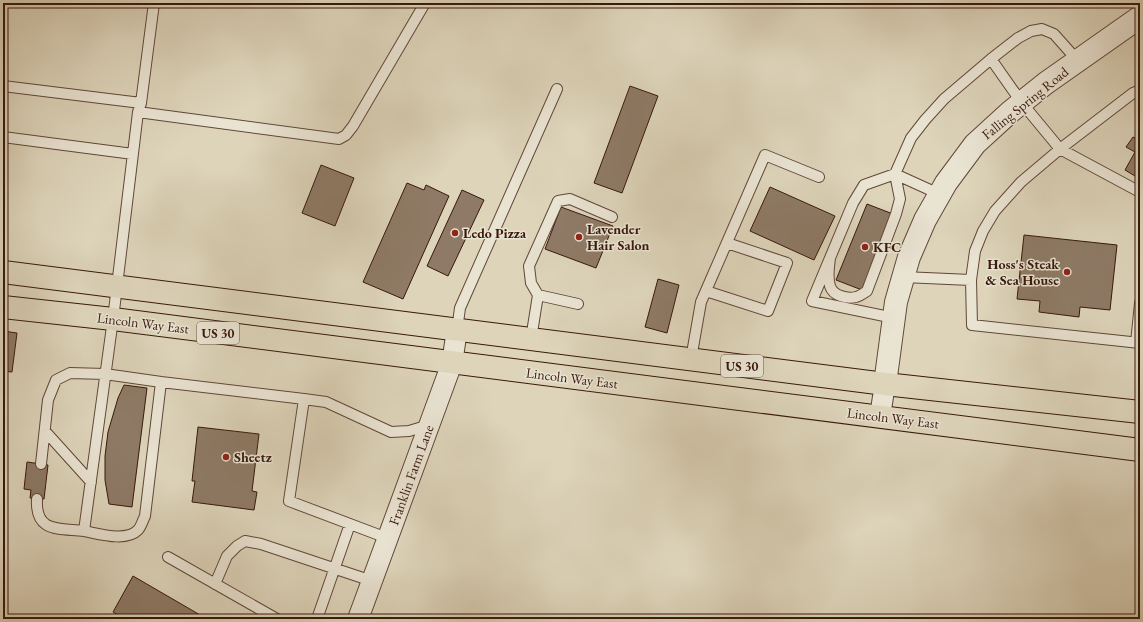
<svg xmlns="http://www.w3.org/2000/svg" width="1143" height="622" viewBox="0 0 1143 622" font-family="'EB Garamond',serif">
<rect width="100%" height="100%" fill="#ddd4ba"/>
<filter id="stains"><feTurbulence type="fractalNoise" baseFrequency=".005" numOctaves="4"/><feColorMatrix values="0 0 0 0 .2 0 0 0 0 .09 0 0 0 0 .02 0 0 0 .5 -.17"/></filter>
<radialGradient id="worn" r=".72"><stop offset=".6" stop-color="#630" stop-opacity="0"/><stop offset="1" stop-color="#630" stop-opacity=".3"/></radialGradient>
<path fill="#8e7a66" stroke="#38180c" d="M630 86 658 96 622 193 594 183Z
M1133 137 1140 141V179L1125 170 1135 152 1126 147Z
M321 165 354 178 335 226 302 213Z
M407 183 424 190 426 185 449 196 403 299 363 282Z
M770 187 835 216 814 260 750 231Z
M462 190 484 200 448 276 427 266Z
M867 204 893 214 862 290 836 280Z
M561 207 613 226 596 268 545 249Z
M1024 235 1117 245 1110 310 1080 307 1079 317 1039 312 1040 301 1017 299Z
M658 279 679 285 667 333 645 327Z
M3 331 17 333 12 372 3 371Z
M124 385 147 388 132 507 109 504 105 480V456L108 432 118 398Z
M198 427 259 434 252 491 257 492 254 510 192 502 195 481H192Z
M27 462 48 465 44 499 30 498 31 490 24 489Z
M133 576 207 619H125L113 612Z"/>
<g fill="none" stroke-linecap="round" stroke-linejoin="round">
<g stroke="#614738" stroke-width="12">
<path id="service" d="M991 59 1022 103 1060 149 1140 192
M3 86 141 103 138 112 339 139 346 135 353 126 425 3
M1140 90 1133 93 1060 149 1021 182 995 211 983 231 975 251 971 280 972 325 1140 343
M141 103 154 3
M3 137 133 154
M939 194 895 174 911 138 925 120 944 99 991 59 1018 38 1031 31 1042 29 1054 34 1078 61
M830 258C829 267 827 277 830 286 833 296 847 299 856 297 860 296 864 293 867 291L896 214 900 199 895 174 864 185 853 203 812 301 894 318
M903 277 971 280
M706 291 768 311 787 263 727 243
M538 295 578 304
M457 330 460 308 557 89
M531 339 538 295 531 283 529 266 558 201 570 199 612 217
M1136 343 1140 303
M691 359 701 302 765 155 819 177
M161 382 304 399 289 501 387 538
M304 399 326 402 391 432 409 431 429 425
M45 431 91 482
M41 464 48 400 56 380 70 373 105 374 161 382 145 516C143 520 141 527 138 530 126 542 100 534 84 531L113 319 138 112
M37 499C35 533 59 528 84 531
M168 557 277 619
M215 584 227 556 237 546 245 541 261 544 372 581
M317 619 350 524"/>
</g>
<g stroke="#614738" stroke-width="22">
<path id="minor" d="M880 416 885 384
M358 619 452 363 457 330"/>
</g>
<g stroke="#614738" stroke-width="24">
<path id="tertiary" d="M885 384 896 302 909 257 925 220 946 183 975 144 1010 112 1046 83 1140 17"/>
</g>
<g stroke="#38180c" stroke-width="24">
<path id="trunk" d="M3 272 885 384 1140 412
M3 307 113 319 1140 450"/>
</g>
<use href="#service" stroke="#e9e3d2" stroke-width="10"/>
<use href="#minor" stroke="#e9e3d2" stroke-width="20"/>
<use href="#tertiary" stroke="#e9e3d2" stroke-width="22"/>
<use href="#trunk" stroke="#ddd4ba" stroke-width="22"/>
</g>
<g fill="#8f2418" stroke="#e9e3d2" stroke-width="1.5">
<circle cx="455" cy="233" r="4"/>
<circle cx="579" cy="237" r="4"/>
<circle cx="865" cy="247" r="4"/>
<circle cx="1067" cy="272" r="4"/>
<circle cx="226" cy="457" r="4"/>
</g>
<g text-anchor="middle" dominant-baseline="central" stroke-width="3" stroke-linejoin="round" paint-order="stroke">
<g fill="#e9e3d2" stroke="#6d5547" stroke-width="1">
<rect x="197" y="322" width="42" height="22" rx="3"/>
<rect x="721" y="355" width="42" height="22" rx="3"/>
</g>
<g font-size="13" font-weight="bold" fill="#38180c">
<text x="218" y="333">US 30</text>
<text x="742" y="366">US 30</text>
</g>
<g font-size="14" fill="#38180c" stroke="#e9e3d2">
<text transform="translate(1025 103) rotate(-39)">Falling Spring Road</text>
<text transform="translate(143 323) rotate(7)">Lincoln Way East</text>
<text transform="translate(572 378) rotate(7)">Lincoln Way East</text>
<text transform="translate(893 418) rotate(7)">Lincoln Way East</text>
<text transform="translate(411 475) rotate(-70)">Franklin Farm Lane</text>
</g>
<g font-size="14" font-weight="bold" fill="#38180c" stroke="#e9e3d2" text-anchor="start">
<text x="587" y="229">Lavender<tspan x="587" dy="16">Hair Salon</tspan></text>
<text x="463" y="233">Ledo Pizza</text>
<text x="873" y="247">KFC</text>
<text x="1059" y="264" text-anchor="end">Hoss's Steak<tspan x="1059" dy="16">&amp; Sea House</tspan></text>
<text x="234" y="457">Sheetz</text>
</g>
</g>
<rect width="1143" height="622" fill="none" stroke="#ddd4ba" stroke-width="16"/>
<rect x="4" y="4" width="1135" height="614" fill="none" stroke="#38180c" stroke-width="2"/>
<rect x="8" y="8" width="1127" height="606" fill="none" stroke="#38180c"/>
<rect width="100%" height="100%" filter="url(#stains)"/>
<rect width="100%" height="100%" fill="url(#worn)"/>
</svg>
